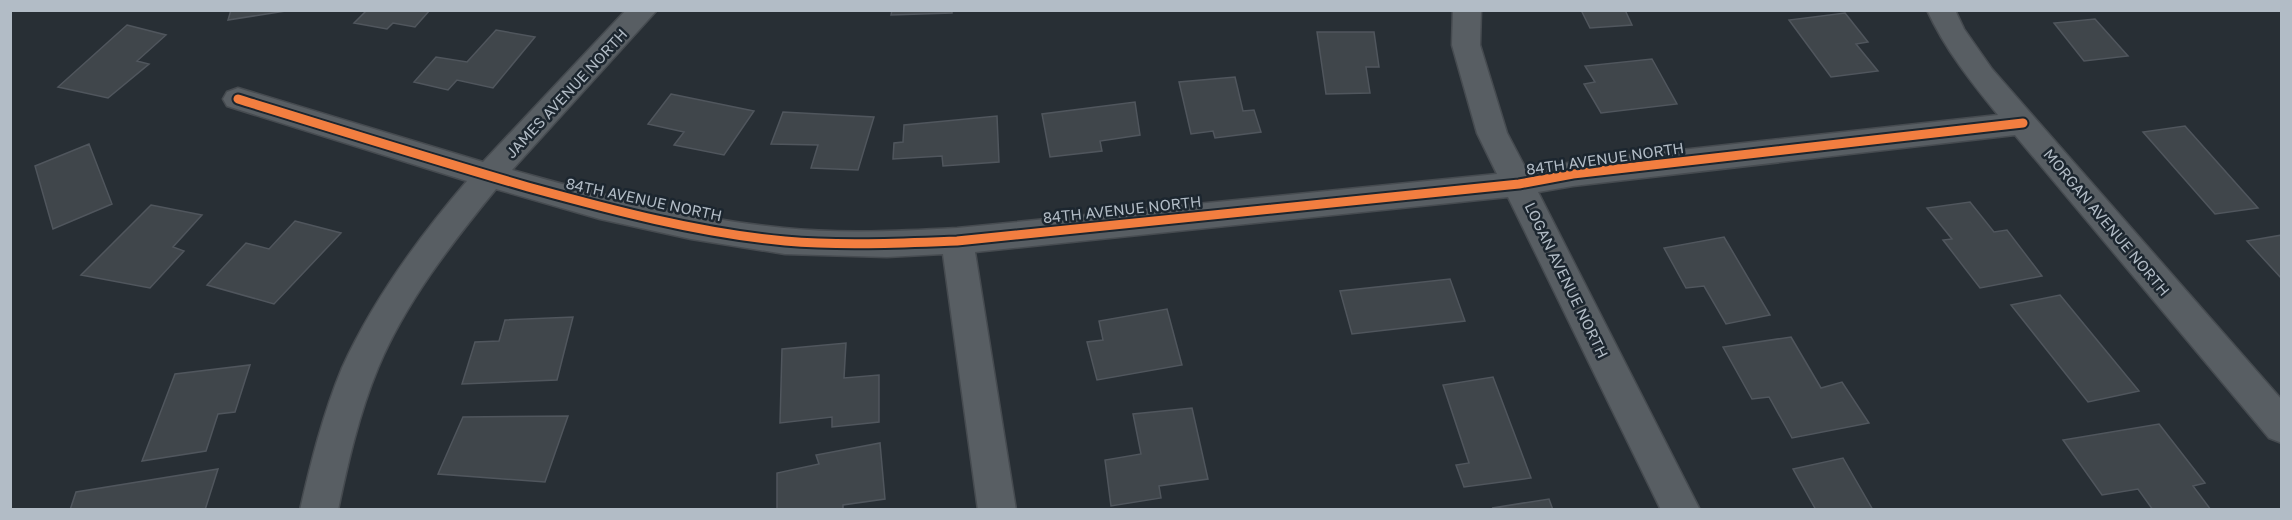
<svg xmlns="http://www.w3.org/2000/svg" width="2292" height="520" viewBox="0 0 2292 520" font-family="'Golos Text',sans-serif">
<rect width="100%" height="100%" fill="#282f35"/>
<path fill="#40464b" stroke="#50565d" stroke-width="1.5" d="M231 10H292L228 20Z
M367 10H430L415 27 393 23 387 29 354 23Z
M892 10H952V13L891 15Z
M1581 10H1625L1632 25 1590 28Z
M1845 13 1868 42 1856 44 1878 71 1831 77 1789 20Z
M2095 19 2128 56 2084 61 2054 23Z
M127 25 166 35 137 61 149 64 108 98 58 87Z
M496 30 535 37 493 88 457 80 448 90 414 82 436 57 467 62Z
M1317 32H1374L1379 67H1366L1370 93 1326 94Z
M1652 59 1677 104 1601 113 1584 84 1595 82 1585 66Z
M1235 77 1243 111 1254 110 1261 132 1215 138 1213 131 1191 134 1179 82Z
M671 94 754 111 724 155 674 145 684 132 648 124Z
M1135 102 1140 135 1100 141 1102 151 1050 157 1042 114Z
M783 112 874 117 858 170 811 168 818 145 771 144Z
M997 116 999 162 943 166 942 156 893 159 894 143 903 142 904 125Z
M2185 126 2258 208 2215 214 2143 132Z
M89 144 112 204 53 229 35 166Z
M1970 202 1994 232 2007 230 2042 276 1980 288 1943 240 1952 239 1927 208Z
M151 205 202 215 173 247 184 251 150 288 81 275Z
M295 221 341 233 274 304 207 285 246 243 269 249Z
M2282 235V279L2247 241Z
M1724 237 1770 315 1726 324 1704 286 1686 288 1664 248Z
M1450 279 1465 321 1352 334 1340 291Z
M2060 295 2139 391 2088 402 2011 305Z
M1167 309 1182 365 1097 380 1087 342 1103 340 1099 321Z
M573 317 557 380 462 384 475 342 499 341 505 320Z
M1791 337 1821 388 1842 382 1869 423 1792 438 1769 397 1752 399 1723 347Z
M846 343 844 378 879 375V422L832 427V417L780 423 782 349Z
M250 365 235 412 218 414 206 451 142 461 175 374Z
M1493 377 1531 478 1464 487 1456 465 1469 463 1443 385Z
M1192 408 1208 479 1159 486 1161 498 1111 506 1105 460 1141 454 1133 414Z
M568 416 545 482 438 474 463 417Z
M2159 424 2205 483 2193 486 2211 510H2153L2138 489 2102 495 2063 440Z
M880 443 885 499 843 505V510H777V473L819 464 816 455Z
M1843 458 1873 510H1816L1793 469Z
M218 469 205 510H70L76 492Z
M1549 499 1553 510 1492 508Z"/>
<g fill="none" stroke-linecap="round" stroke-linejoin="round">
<g stroke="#464b50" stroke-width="3">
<path id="minor" d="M626 10H657L512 170C601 195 691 219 784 228 841 234 900 231 957 228L1497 174 1477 133 1452 45 1453 10H1481L1480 45 1507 133 1527 171 1573 162 1998 115C1971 82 1945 49 1927 10H1955L1964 29 1992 69 2282 400V443L2269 438 2015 135 1573 186 1538 192 1700 510H1661L1508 197 975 252 1016 510H978L943 254 887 257 785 254 691 239 600 219 496 189C451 244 405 303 378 368 359 414 348 462 338 510H300C311 462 323 414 342 368 373 300 418 238 467 181L227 106 223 99 227 92 238 88 483 162Z"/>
</g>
<use href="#minor" fill="#585e63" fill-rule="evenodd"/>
<g stroke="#1c262f" stroke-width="13">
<path id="cycleway" d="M238 99C335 129 431 159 528 187 612 210 698 233 785 241 842 246 900 243 957 241L1519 184 1573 174 2023 123"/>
</g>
<use href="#cycleway" stroke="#f27e40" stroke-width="9"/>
</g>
<g text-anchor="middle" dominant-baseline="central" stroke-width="5" stroke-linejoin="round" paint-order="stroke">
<g font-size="15" fill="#b2bcc6" stroke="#1c262f">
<text transform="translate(566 93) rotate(-47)">JAMES AVENUE NORTH</text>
<text transform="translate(1605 158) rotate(-8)">84TH AVENUE NORTH</text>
<text transform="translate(644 199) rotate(12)">84TH AVENUE NORTH</text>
<text transform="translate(1122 209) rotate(-6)">84TH AVENUE NORTH</text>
<text transform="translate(2107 222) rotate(50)">MORGAN AVENUE NORTH</text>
<text transform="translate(1567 280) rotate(64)">LOGAN AVENUE NORTH</text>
</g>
</g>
<rect width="2292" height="520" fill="none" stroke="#b2bcc6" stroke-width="24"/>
</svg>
